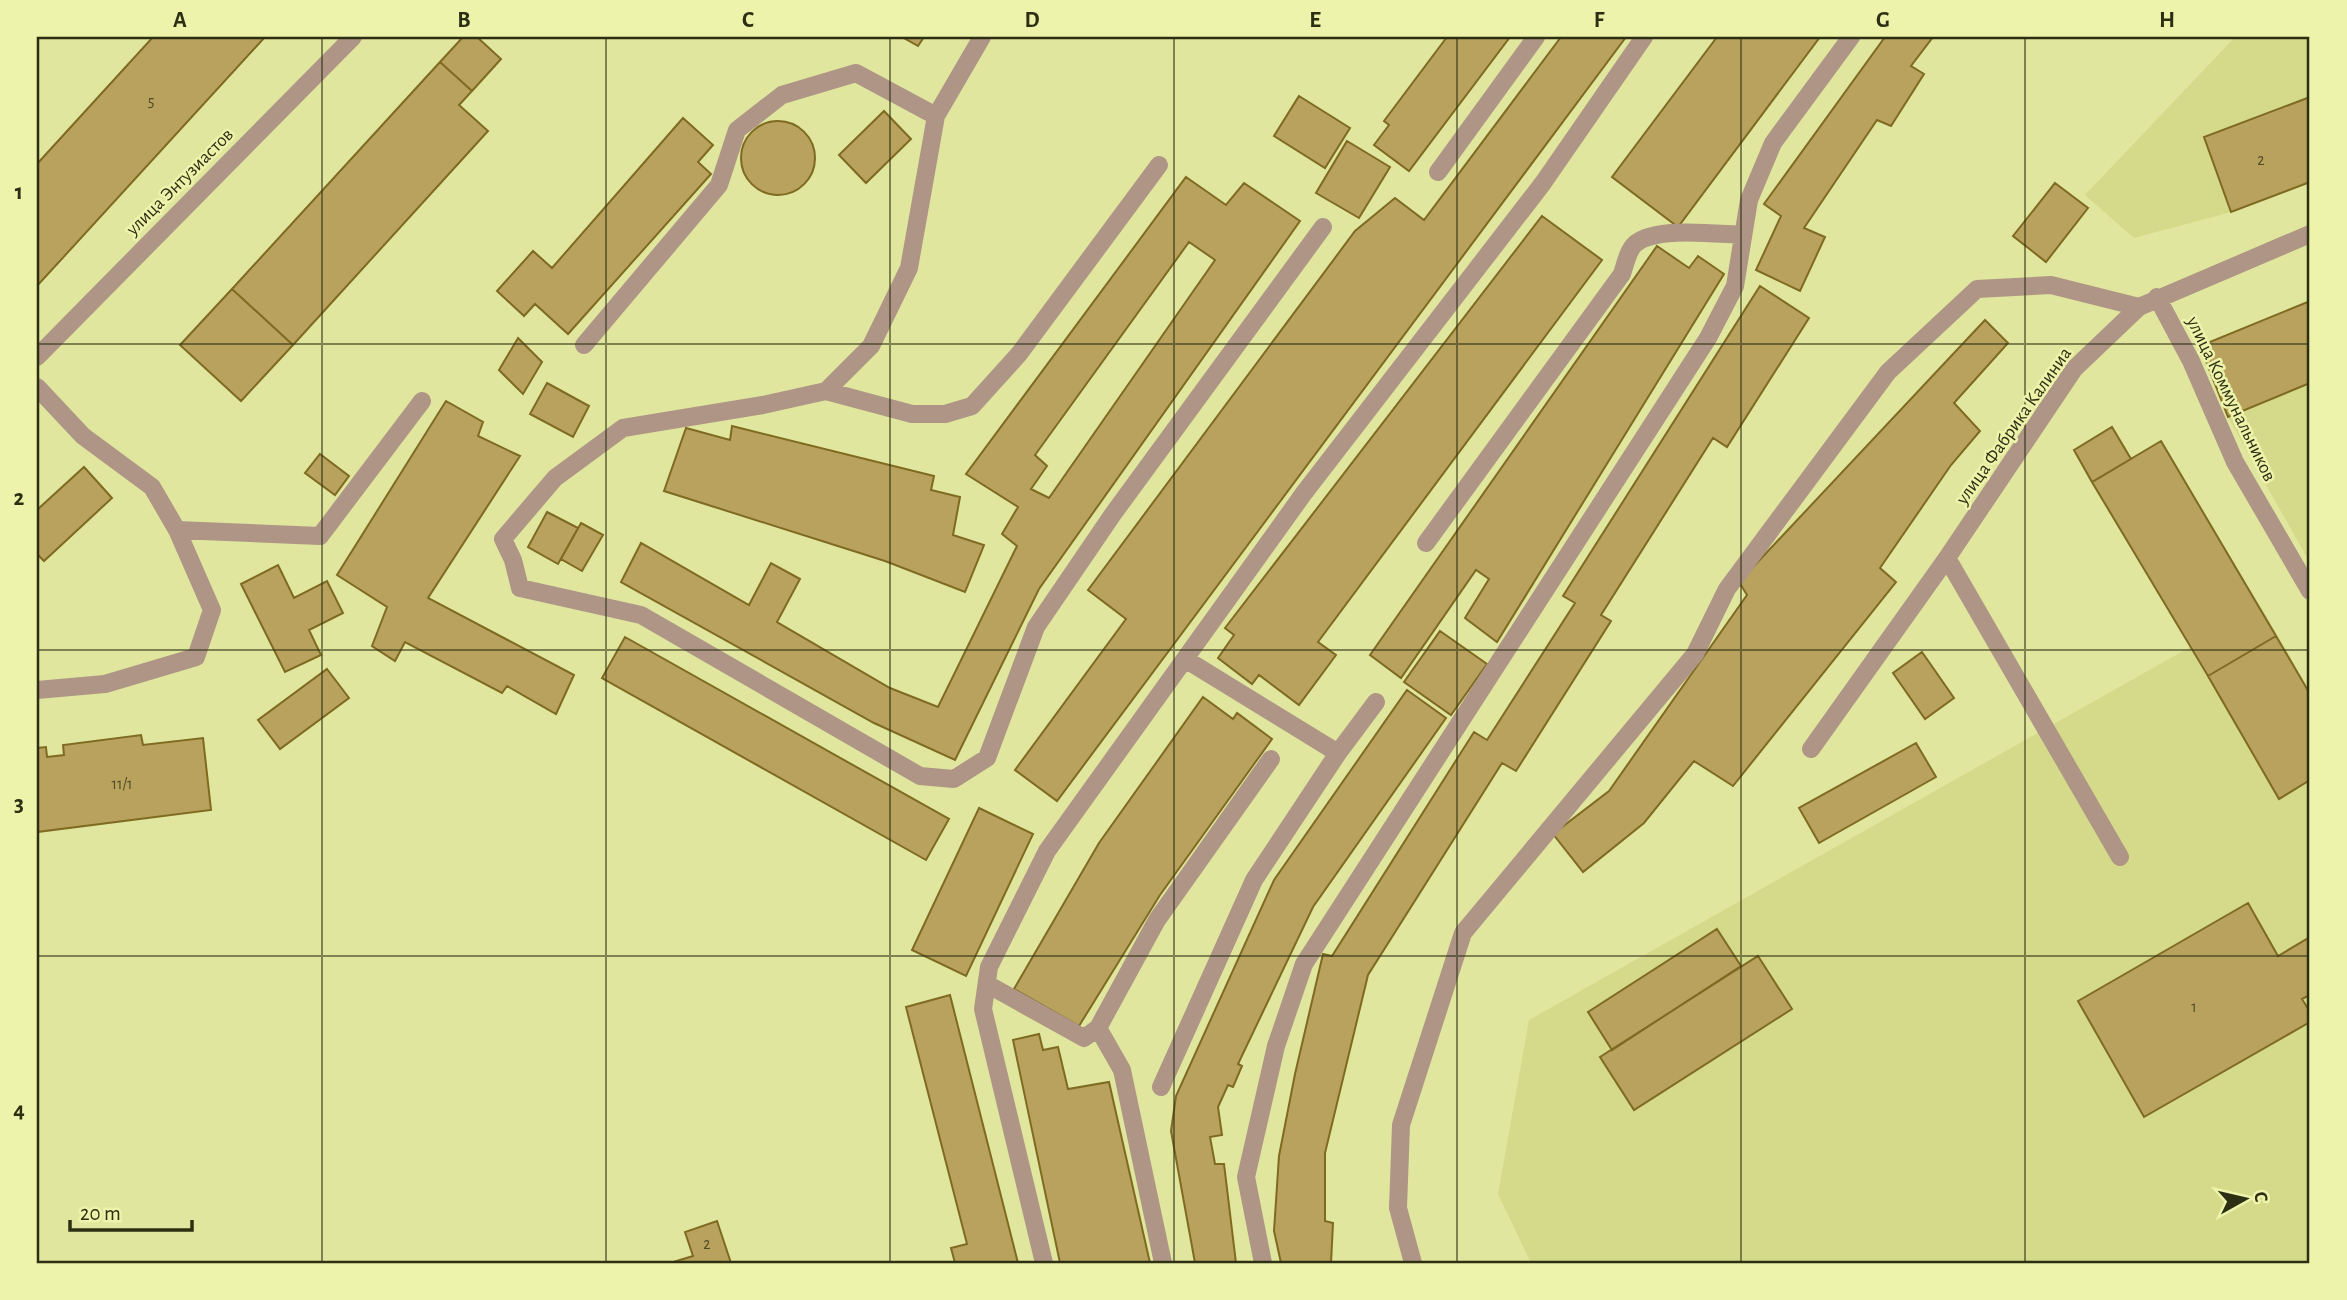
<svg xmlns="http://www.w3.org/2000/svg" width="2347" height="1300" viewBox="0 0 2347 1300" font-family="'Alegreya Sans',sans-serif">
<rect width="100%" height="100%" fill="#e0e69d"/>
<path fill="#d4da8a" d="M2235 37H2310V182L2231 212 2134 238 2085 195Z
M2310 301V563L2228 417 2200 346Z
M2261 607 2310 691V1263H1531L1498 1194 1529 1020Z"/>
<path fill="#b9a25d" stroke="#7f6a22" stroke-width="2" fill-rule="evenodd" d="M153 37H265L37 286V164Z
M463 37H477L501 59 472 91 440 62Z
M902 37H924L918 46Z
M1447 37H1510L1409 171 1374 145 1389 125 1384 121Z
M1561 37H1626L1057 801 1015 770 1126 619 1088 590 1355 231 1395 198 1424 220Z
M1717 37H1820L1678 227 1612 177Z
M1885 37H1933L1911 66 1924 74 1891 126 1877 120 1804 228 1825 237 1800 291 1756 270 1781 216 1764 204Z
M440 62 472 91 459 105 488 131 293 345 232 289Z
M1299 96 1350 128 1325 168 1274 136Z
M2310 97V182L2231 212 2204 137Z
M884 111 911 139 866 183 839 155Z
M683 118 713 145 698 162 711 174 568 334 535 304 524 316 497 291 533 251 552 268Z
M741 158a37 37 0 1 1 74 0a37 37 0 1 1-74 0Z
M1347 141 1390 167 1359 218 1316 193Z
M1186 177 1226 205 1244 183 1300 221 1039 589 955 760 874 723 621 582 641 543 749 605 771 563 800 579 777 622 890 688 938 707 1017 546 1002 534 1018 507 966 474ZM1189 242 1215 260 1049 498 1031 489 1047 466 1035 455Z
M2055 183 2088 208 2046 262 2013 236Z
M1542 216 1602 260 1318 642 1336 655 1299 705 1259 675 1252 684 1218 658 1234 635 1225 628Z
M1657 246 1689 268 1698 256 1724 274 1497 642 1465 618 1489 579 1476 570 1401 678 1370 655Z
M1760 286 1809 318 1727 447 1713 438 1601 615 1611 621 1516 771 1502 763 1368 975 1325 1153V1221L1333 1223 1331 1263H1281L1274 1231 1279 1156 1295 1074 1323 954 1332 956 1474 732 1487 740 1575 603 1563 596Z
M232 289 293 345 241 401 180 345Z
M2310 301V383L2228 417 2200 346Z
M1985 320 2008 343 1954 403 1980 431 1951 465 1880 568 1896 582 1733 786 1694 761 1644 823 1583 872 1553 834 1609 791 1747 595 1739 582Z
M518 338 542 362 523 394 499 370Z
M547 383 589 406 573 437 530 414Z
M446 401 483 422 478 436 520 456 428 598 574 675 556 714 507 686 502 693 405 642 395 661 372 646 387 607 337 575Z
M732 426 934 476 931 490 960 497 953 535 984 545 965 592 885 561 664 491 686 428 730 440Z
M2112 427 2131 459 2092 482 2074 450Z
M2161 441 2276 636 2208 676 2092 482Z
M320 454 349 476 335 495 305 473Z
M84 467 112 498 44 561 37 554V510Z
M547 512 578 528 558 564 528 547Z
M581 523 603 535 582 571 561 559Z
M278 565 294 598 327 581 343 613 309 630 321 655 285 672 241 584Z
M1440 631 1487 664 1451 715 1404 682Z
M2276 636 2310 694V780L2279 799 2208 676Z
M625 637 949 819 926 860 602 678Z
M1922 652 1954 698 1925 719 1893 673Z
M327 669 349 698 280 749 258 720Z
M1407 690 1446 718 1313 907 1238 1064 1242 1066 1233 1087 1228 1085 1218 1107 1222 1135 1210 1137 1215 1164H1224L1236 1263H1195L1171 1131 1176 1096 1274 880Z
M1203 697 1233 719 1237 713 1272 739 1160 895 1079 1026 1014 989 1099 843Z
M141 735 143 745 203 738 211 810 37 832V748L46 747 47 757 64 755 63 745Z
M1916 743 1936 777 1819 843 1799 808Z
M979 808 1033 834 966 976 912 950Z
M2248 903 2278 956 2310 937V995L2302 999 2310 1012V1022L2144 1117 2078 1001Z
M1717 929 1741 966 1612 1050 1588 1012Z
M1758 956 1792 1009 1634 1110 1600 1057Z
M950 995 1018 1263H955L951 1248 967 1244 906 1007Z
M1039 1034 1043 1050 1058 1047 1068 1089 1109 1082 1150 1263H1060L1013 1040Z
M717 1221 731 1263H670L693 1256 685 1232Z"/>
<g fill="none" stroke-linecap="round" stroke-linejoin="round">
<path stroke="#ae9586" stroke-width="18" d="M982 37 936 116 909 268 871 346 826 391 763 405 623 428 555 478 503 539 513 560 520 588 641 615 920 776 954 779 987 758 1036 627 1113 514 1323 227
M1438 172 1536 37
M2157 297 2191 361 2235 462 2310 591
M584 345 719 185 737 130 782 95 856 73 936 116
M37 357 353 37
M37 387 83 436 152 487 177 530 212 610 196 657 105 684 37 690
M826 391 912 414H945L972 406 1019 354 1159 165
M177 530 320 536 422 401
M1426 543 1622 274C1625 265 1628 250 1635 244 1655 226 1716 234 1743 235
M1947 558 2120 857
M1185 659 1338 753
M1811 749 1947 558 2074 369 2139 307 2310 234
M987 984 1084 1038 1098 1028 1157 920 1271 759
M1098 1028 1122 1070 1163 1263
M1161 1087 1254 880 1338 753 1376 702
M1044 1263 983 1009 989 967 1047 851 1304 493 1543 183 1644 37
M1263 1263 1246 1177 1276 1046 1304 964 1708 338 1735 286 1749 200 1773 143 1851 37
M1413 1263 1398 1208 1401 1125 1463 933 1695 654 1727 589 1888 372 1977 289 2051 285 2139 307"/>
</g>
<path fill="none" stroke="#2d2f12" stroke-width="2" stroke-opacity="0.55" d="M322 37V1263M606 37V1263M890 37V1263M1174 37V1263M1457 37V1263M1741 37V1263M2025 37V1263M37 344H2310M37 650H2310M37 956H2310"/>
<g text-anchor="middle" dominant-baseline="central" stroke-width="5" stroke-linejoin="round" paint-order="stroke">
<g font-size="16" fill="#504c25">
<text x="151" y="101">5</text>
<text x="2261" y="160">2</text>
<text x="122" y="784">11/1</text>
<text x="2194" y="1007">1</text>
<text x="707" y="1244">2</text>
</g>
<g font-size="19" fill="#2d2f12" stroke="#edf3aa">
<text transform="translate(180 182) rotate(-45)">улица Энтузиастов</text>
<text transform="translate(2231 399) rotate(64)">улица Коммунальников</text>
<text transform="translate(2014 426) rotate(-55)">улица Фабрика Калиниа</text>
</g>
</g>
<rect width="2347" height="1300" fill="none" stroke="#edf3aa" stroke-width="77"/>
<g transform="translate(2245 1199) rotate(82)" stroke="#edf3aa" stroke-width="5" paint-order="stroke">
<path d="M0-5L12 26L0 18L-12 26Z" fill="#2d2f12"/>
<text y="-10" font-size="19" font-weight="bold" text-anchor="middle" fill="#2d2f12">С</text>
</g>
<path d="M70 1220v10h122v-10" fill="none" stroke="#2d2f12" stroke-width="3.5"/>
<text x="80" y="1220" font-size="21" fill="#2d2f12" stroke="#edf3aa" stroke-width="5" paint-order="stroke">20 m</text>
<rect x="38" y="38" width="2270" height="1224" fill="none" stroke="#2d2f12" stroke-width="2.5"/>
<g font-size="23" text-anchor="middle" font-weight="bold" fill="#2d2f12">
<text x="180" y="27">A</text>
<text x="464" y="27">B</text>
<text x="748" y="27">C</text>
<text x="1032" y="27">D</text>
<text x="1315" y="27">E</text>
<text x="1599" y="27">F</text>
<text x="1883" y="27">G</text>
<text x="2167" y="27">H</text>
<text x="19" y="199">1</text>
<text x="19" y="505">2</text>
<text x="19" y="811">3</text>
<text x="19" y="1117">4</text>
</g>
</svg>
